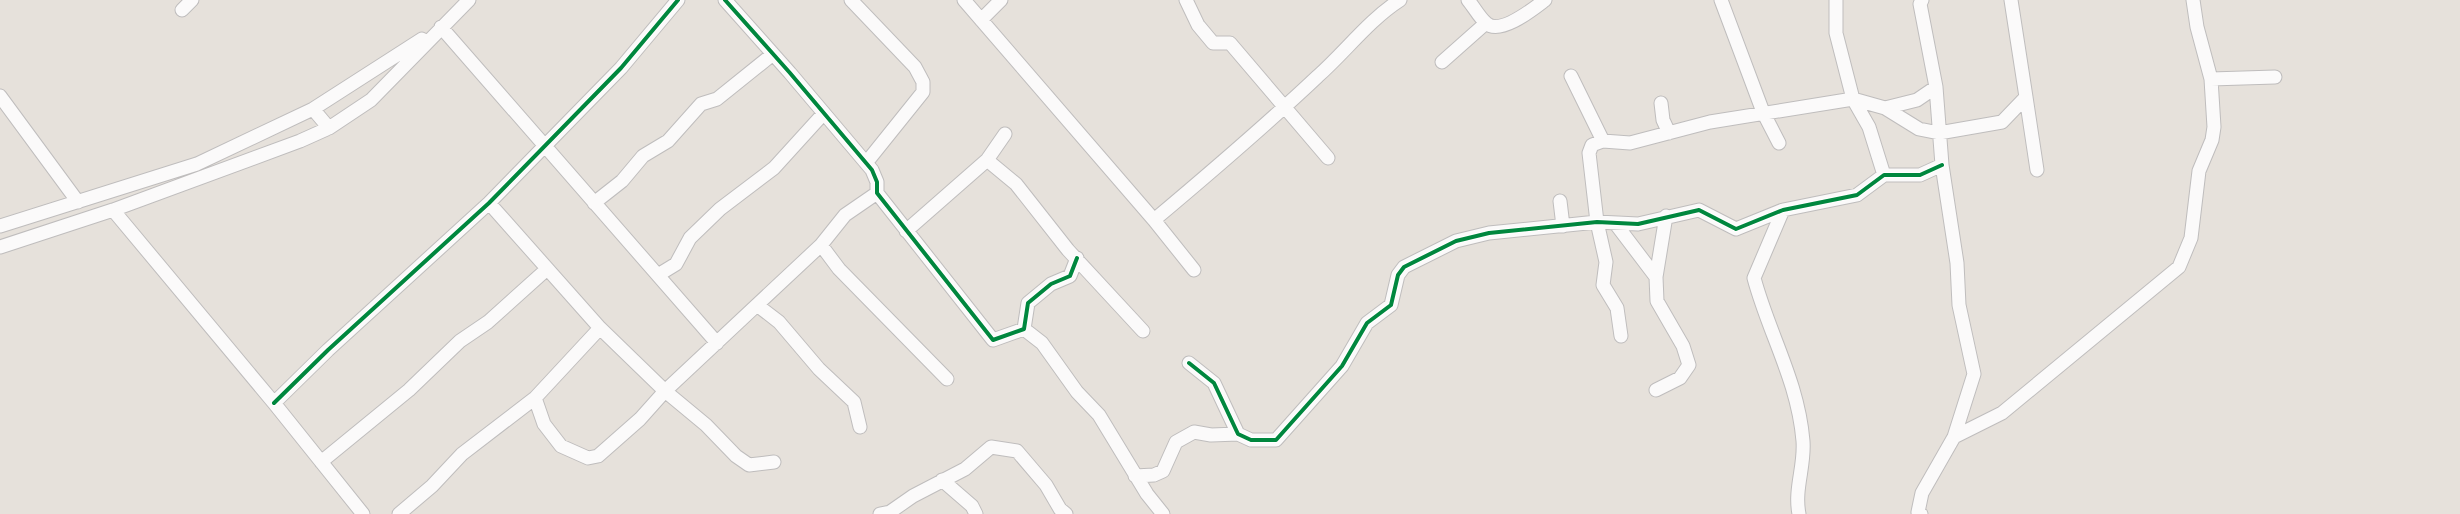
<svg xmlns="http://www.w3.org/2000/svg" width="2460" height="514" viewBox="0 0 2460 514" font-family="'Exo 2',sans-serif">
<rect width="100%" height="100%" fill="#e6e1db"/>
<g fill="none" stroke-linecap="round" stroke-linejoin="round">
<g stroke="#bfbdbd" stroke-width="15">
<path id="minor" d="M725 0 790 73 872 170 877 182V193L993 340 1024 329 1028 303 1051 284 1070 276 1077 258
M851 0 915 67 923 82V92L866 163
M964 0 1154 220 1194 270
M1186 0 1198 25 1213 43H1230L1328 158
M1468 0C1474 7 1479 17 1486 23 1500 36 1533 9 1545 0
M1721 0 1763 112 1779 143
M1836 0V33L1853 99 1869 127 1884 175
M182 10 192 0
M981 20 1001 0
M441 27 717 343
M1442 62 1486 23
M1571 76 1603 141
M2211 79 2275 77
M0 96 78 202
M2026 97 2037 170
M1661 103 1663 120 1669 133
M1885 108 1919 129 1939 133 2002 122 2026 97 2011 0
M313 109 329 128
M987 160 1016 184 1068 250 1143 331
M1560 201 1563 226
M489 203 600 328 665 391 706 425 736 456 749 465 774 462
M594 203 622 181 643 156 668 141 701 104 717 99 773 54
M113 210 274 403 363 514
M1783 210 1754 278C1769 334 1798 381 1803 441 1805 466 1794 489 1799 514
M1154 220C1210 173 1265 126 1318 76 1346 51 1369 20 1400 0
M1615 223 1656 277
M0 226 197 164 313 109 422 39
M906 231 987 160 1005 134
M821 245 839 269 947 379
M0 247 113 210 300 141 329 128 371 100 469 0
M658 275 676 264 690 238 720 209 774 168 824 113
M757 305 779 322 819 369 854 402 860 427
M1024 329 1042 343 1077 392 1099 415 1147 494 1163 514
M1621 336 1617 308 1603 285 1606 262 1597 222 1589 153 1592 145 1603 141 1630 143 1710 122 1853 99 1885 108 1917 100 1936 87
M1189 363 1214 383 1238 434 1251 440H1276L1342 366 1367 323 1391 305 1398 275 1404 267 1456 241 1489 233 1597 222 1638 224 1699 210 1736 229 1783 210 1857 195 1884 175H1920L1942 165
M1656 390 1680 378 1689 365 1683 346 1657 301 1656 277 1666 216
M535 398 544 424 561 446 588 458 598 456 640 419 665 391 821 245 845 215 877 193
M274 403 328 350 489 203 621 68 678 0
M1954 437 2002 413 2179 267 2191 238 2199 171 2212 140 2214 127 2211 79 2197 27 2193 0
M321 462 409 390 460 341 488 322 547 269
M1135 476 1154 475 1163 471 1176 442 1194 432 1211 435 1238 434
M942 480 972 506 976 514
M399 514 432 486 462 454 535 398 600 328
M880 514 890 512 913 496 965 469 991 447 1017 451 1046 485 1060 509 1066 514
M1921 514 1918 512 1922 493 1954 437 1974 374 1959 305 1957 263 1942 165 1936 87 1920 4 1922 0"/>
</g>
<use href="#minor" stroke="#fbfafa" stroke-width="13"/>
<g stroke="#fff" stroke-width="6">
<path id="cycleway" d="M725 0 790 73 872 170 877 182V193L993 340 1024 329 1028 303 1051 284 1070 276 1077 258
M1189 363 1214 383 1238 434 1251 440H1276L1342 366 1367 323 1391 305 1398 275 1404 267 1456 241 1489 233 1597 222 1638 224 1699 210 1736 229 1783 210 1857 195 1884 175H1920L1942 165
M274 403 328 350 489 203 621 68 678 0"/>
</g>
<use href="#cycleway" stroke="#00873e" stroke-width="4"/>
</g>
</svg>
